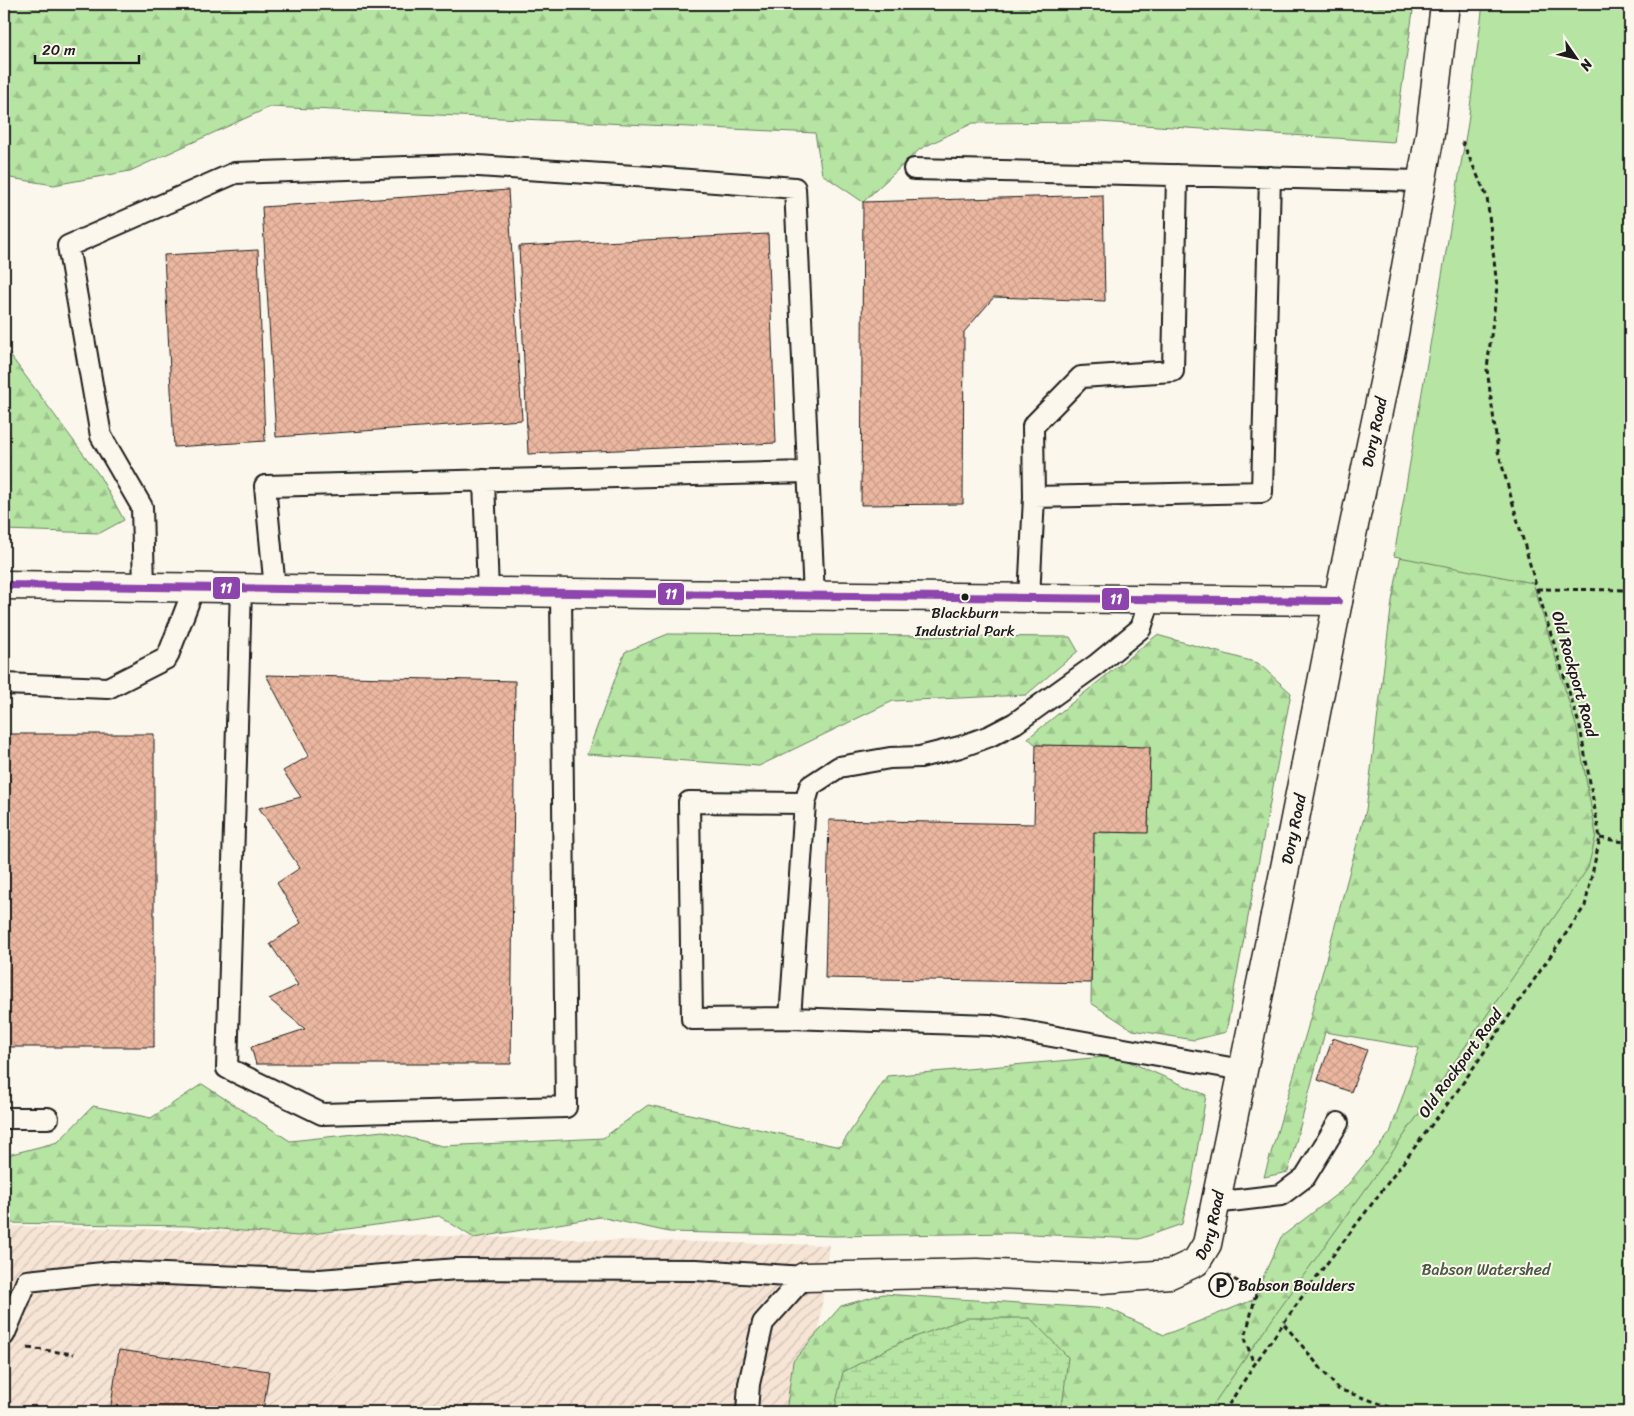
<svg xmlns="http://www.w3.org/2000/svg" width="1634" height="1416" viewBox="0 0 1634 1416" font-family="Sriracha,sans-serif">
<defs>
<pattern id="industrial-furrows" width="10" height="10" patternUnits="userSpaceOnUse" patternTransform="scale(1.25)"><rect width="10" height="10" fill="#f6e4d5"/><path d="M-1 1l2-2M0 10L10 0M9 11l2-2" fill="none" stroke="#d2c3b6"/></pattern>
<pattern id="forest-firs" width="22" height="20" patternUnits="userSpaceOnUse" patternTransform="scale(1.25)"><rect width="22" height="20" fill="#b6e4a3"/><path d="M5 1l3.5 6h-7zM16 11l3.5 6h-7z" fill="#9cc38c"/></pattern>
<pattern id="wetland-marsh" width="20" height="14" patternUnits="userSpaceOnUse" patternTransform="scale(1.25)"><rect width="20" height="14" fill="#b6e4a3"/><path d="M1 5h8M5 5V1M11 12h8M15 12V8" fill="none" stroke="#9cc38c"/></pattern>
<pattern id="building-cross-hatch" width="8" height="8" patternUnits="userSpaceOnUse" patternTransform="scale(1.25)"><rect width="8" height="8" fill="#ecb7a0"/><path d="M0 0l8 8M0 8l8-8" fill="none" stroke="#ca9d89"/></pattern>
</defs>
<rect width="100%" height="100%" fill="#fbf7ec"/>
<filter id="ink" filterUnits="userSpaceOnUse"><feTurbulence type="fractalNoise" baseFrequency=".02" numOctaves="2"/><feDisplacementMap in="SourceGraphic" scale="10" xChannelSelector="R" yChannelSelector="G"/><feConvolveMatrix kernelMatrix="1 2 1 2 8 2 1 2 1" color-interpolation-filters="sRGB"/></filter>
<g filter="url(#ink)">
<path fill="url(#industrial-furrows)" d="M4 1226 829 1245 809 1412H4Z"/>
<path fill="url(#forest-firs)" stroke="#698060" d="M4 4H1414L1394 142 1099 122 973 123 920 149 863 202 822 174 815 133 270 107 130 171 54 185 4 177Z
M1630 4V1412H786L793 1361 841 1306 883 1294 1110 1309 1164 1335 1253 1300 1281 1237 1345 1188 1390 1133 1419 1048 1325 1032 1288 1172 1264 1177 1307 1030 1366 810 1392 601 1469 198Z
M4 347 99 475 124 520 100 533 4 530Z
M668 634 1070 637 1078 651 1026 695 893 701 759 766 587 754 625 652Z
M1157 635 1258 663 1291 693 1226 1032 1194 1040 1133 1030 1091 1003 1094 832H1148L1150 748 1036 745 1028 738Z
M1116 1056 1206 1095 1192 1182 1182 1224 1139 1239 1011 1233 835 1236 669 1232 600 1217 474 1238 439 1216 298 1236 188 1226 4 1223V1156L58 1142 93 1106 151 1118 202 1084 290 1141 383 1131 442 1146 603 1138 648 1105 840 1147 887 1076Z"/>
<path fill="url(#wetland-marsh)" stroke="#698060" d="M966 1318H1030L1068 1357 1063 1400 1057 1412H834L843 1372 899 1343Z"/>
<path fill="#b6e4a3" stroke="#698060" d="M1483 4H1630V1412H1208L1278 1311 1396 1147 1588 868 1596 835 1577 729 1533 583 1394 556 1468 123Z"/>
<path fill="url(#building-cross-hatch)" stroke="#1c1c1c" d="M508 190 522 420 276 437 262 207Z
M1103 195 1105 301 994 297 964 332 963 504 861 505 863 202Z
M768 234 776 443 528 454 519 246Z
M258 250 265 441 174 447 164 255Z
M266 675 515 681 511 1064H256L251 1047 305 1029 269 999 298 985 270 944 301 923 277 883 300 868 259 808 301 797 283 771 309 756Z
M4 734H154V1047H4Z
M1036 745 1150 747 1148 833 1094 832 1091 983 825 978 829 820 1034 824Z
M1333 1038 1367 1050 1351 1092 1318 1080Z
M119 1350 269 1371 263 1412H110Z"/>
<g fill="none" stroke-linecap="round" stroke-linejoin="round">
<g stroke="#1c1c1c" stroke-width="24">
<path id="service" d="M914 169 1421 181
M484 480 488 592
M1034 497 1033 426 1081 377 1173 371 1177 175
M144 587 142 507 101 436 68 246 235 173 463 165 650 177 795 188 814 596
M241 588 227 1068 322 1114 566 1107 561 593
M275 589 265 486 808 472
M1029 598 1034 497 1262 492 1270 177
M4 684 108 688 167 658 194 588
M805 803 689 802 692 1019 790 1018 990 1025 1242 1070
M790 1018 805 803 810 786 839 767 890 758 920 757 960 747 990 736 1015 723 1096 665 1141 628 1150 599
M4 1118H48
M1214 1203 1281 1195 1305 1177 1338 1123
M4 1335 27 1281 112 1272 320 1280 457 1269 696 1270 804 1277
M747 1412 749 1384 763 1323 804 1277"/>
</g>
<g stroke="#1c1c1c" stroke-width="31">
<g id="minor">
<path d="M4 585 647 594 1338 601"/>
<path id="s1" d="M804 1277 977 1273 1102 1279 1170 1274 1196 1262 1207 1244 1293 829 1338 601 1392 345 1430 134 1445 4"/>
</g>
</g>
<path stroke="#1c1c1c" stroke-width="3" stroke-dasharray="5 4" stroke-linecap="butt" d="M1537 589 1630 590
M1600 838 1630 843
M1226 1275 1250 1288 1256 1294 1245 1338 1254 1365
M1284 1324 1338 1389 1404 1412
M28 1348 74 1354
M1224 1412 1254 1365 1309 1287 1458 1090 1585 906 1600 838 1580 727 1537 589 1498 451 1487 369 1497 287 1487 197 1462 141"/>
<use href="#service" stroke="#fbf7ec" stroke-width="20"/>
<use href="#minor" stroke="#fbf7ec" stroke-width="28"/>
<g stroke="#fbf7ec" stroke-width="11">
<path id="bus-1" d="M4 585 647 594 1338 601"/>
</g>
<use href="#bus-1" stroke="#8e44ad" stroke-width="8"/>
</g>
</g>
<defs>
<g id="parking-ring" transform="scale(1.25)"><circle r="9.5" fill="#fbf7ec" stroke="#1c1c1c" stroke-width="1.5"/><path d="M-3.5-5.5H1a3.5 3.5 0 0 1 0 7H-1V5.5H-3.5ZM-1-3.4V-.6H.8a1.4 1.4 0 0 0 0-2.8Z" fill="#1c1c1c"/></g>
</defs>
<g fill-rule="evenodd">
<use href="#parking-ring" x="1221" y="1285"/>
</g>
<circle fill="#1c1c1c" stroke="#fbf7ec" stroke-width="2" cx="965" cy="597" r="4.5"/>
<g text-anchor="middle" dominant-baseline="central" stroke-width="4" stroke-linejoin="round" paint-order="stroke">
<g font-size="15" fill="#1c1c1c" stroke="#fbf7ec">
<text x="965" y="613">Blackburn<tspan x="965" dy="18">Industrial Park</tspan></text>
</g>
<g font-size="16" fill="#1c1c1c" stroke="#fbf7ec">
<text stroke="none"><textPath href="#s1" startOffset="1245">Dory Road</textPath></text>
<text transform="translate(1575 674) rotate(74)">Old Rockport Road</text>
<text stroke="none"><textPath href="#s1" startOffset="840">Dory Road</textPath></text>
<text transform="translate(1460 1063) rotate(-54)">Old Rockport Road</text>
<text stroke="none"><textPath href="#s1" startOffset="435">Dory Road</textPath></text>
</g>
<g font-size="16" fill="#4a5844" stroke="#fbf7ec">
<text x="1486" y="1269">Babson Watershed</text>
</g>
<g font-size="16" fill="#1c1c1c" stroke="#fbf7ec" text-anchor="start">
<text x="1238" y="1285">Babson Boulders</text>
</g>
</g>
<g stroke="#fbf7ec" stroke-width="2">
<rect x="212" y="576" width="29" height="24" rx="5" fill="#8e44ad"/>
<rect x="657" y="582" width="28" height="24" rx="5" fill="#8e44ad"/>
<rect x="1101" y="587" width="29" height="24" rx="5" fill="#8e44ad"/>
</g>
<g font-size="14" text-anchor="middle" font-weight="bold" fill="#fff">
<text x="226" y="593">11</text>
<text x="671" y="599">11</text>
<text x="1116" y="604">11</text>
</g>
<rect width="1634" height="1416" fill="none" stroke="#fbf7ec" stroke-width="20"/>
<rect x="10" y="10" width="1614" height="1396" fill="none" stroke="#1c1c1c" stroke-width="2" filter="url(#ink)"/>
<g transform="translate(1576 58) rotate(124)" stroke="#fbf7ec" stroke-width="4" paint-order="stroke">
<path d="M0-4L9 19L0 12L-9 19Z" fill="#1c1c1c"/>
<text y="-8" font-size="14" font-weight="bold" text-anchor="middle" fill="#1c1c1c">N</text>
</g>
<path d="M35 55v8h104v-8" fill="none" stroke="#1c1c1c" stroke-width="2.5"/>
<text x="42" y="55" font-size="15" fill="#1c1c1c" stroke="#fbf7ec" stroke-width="4" paint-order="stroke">20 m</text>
</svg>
